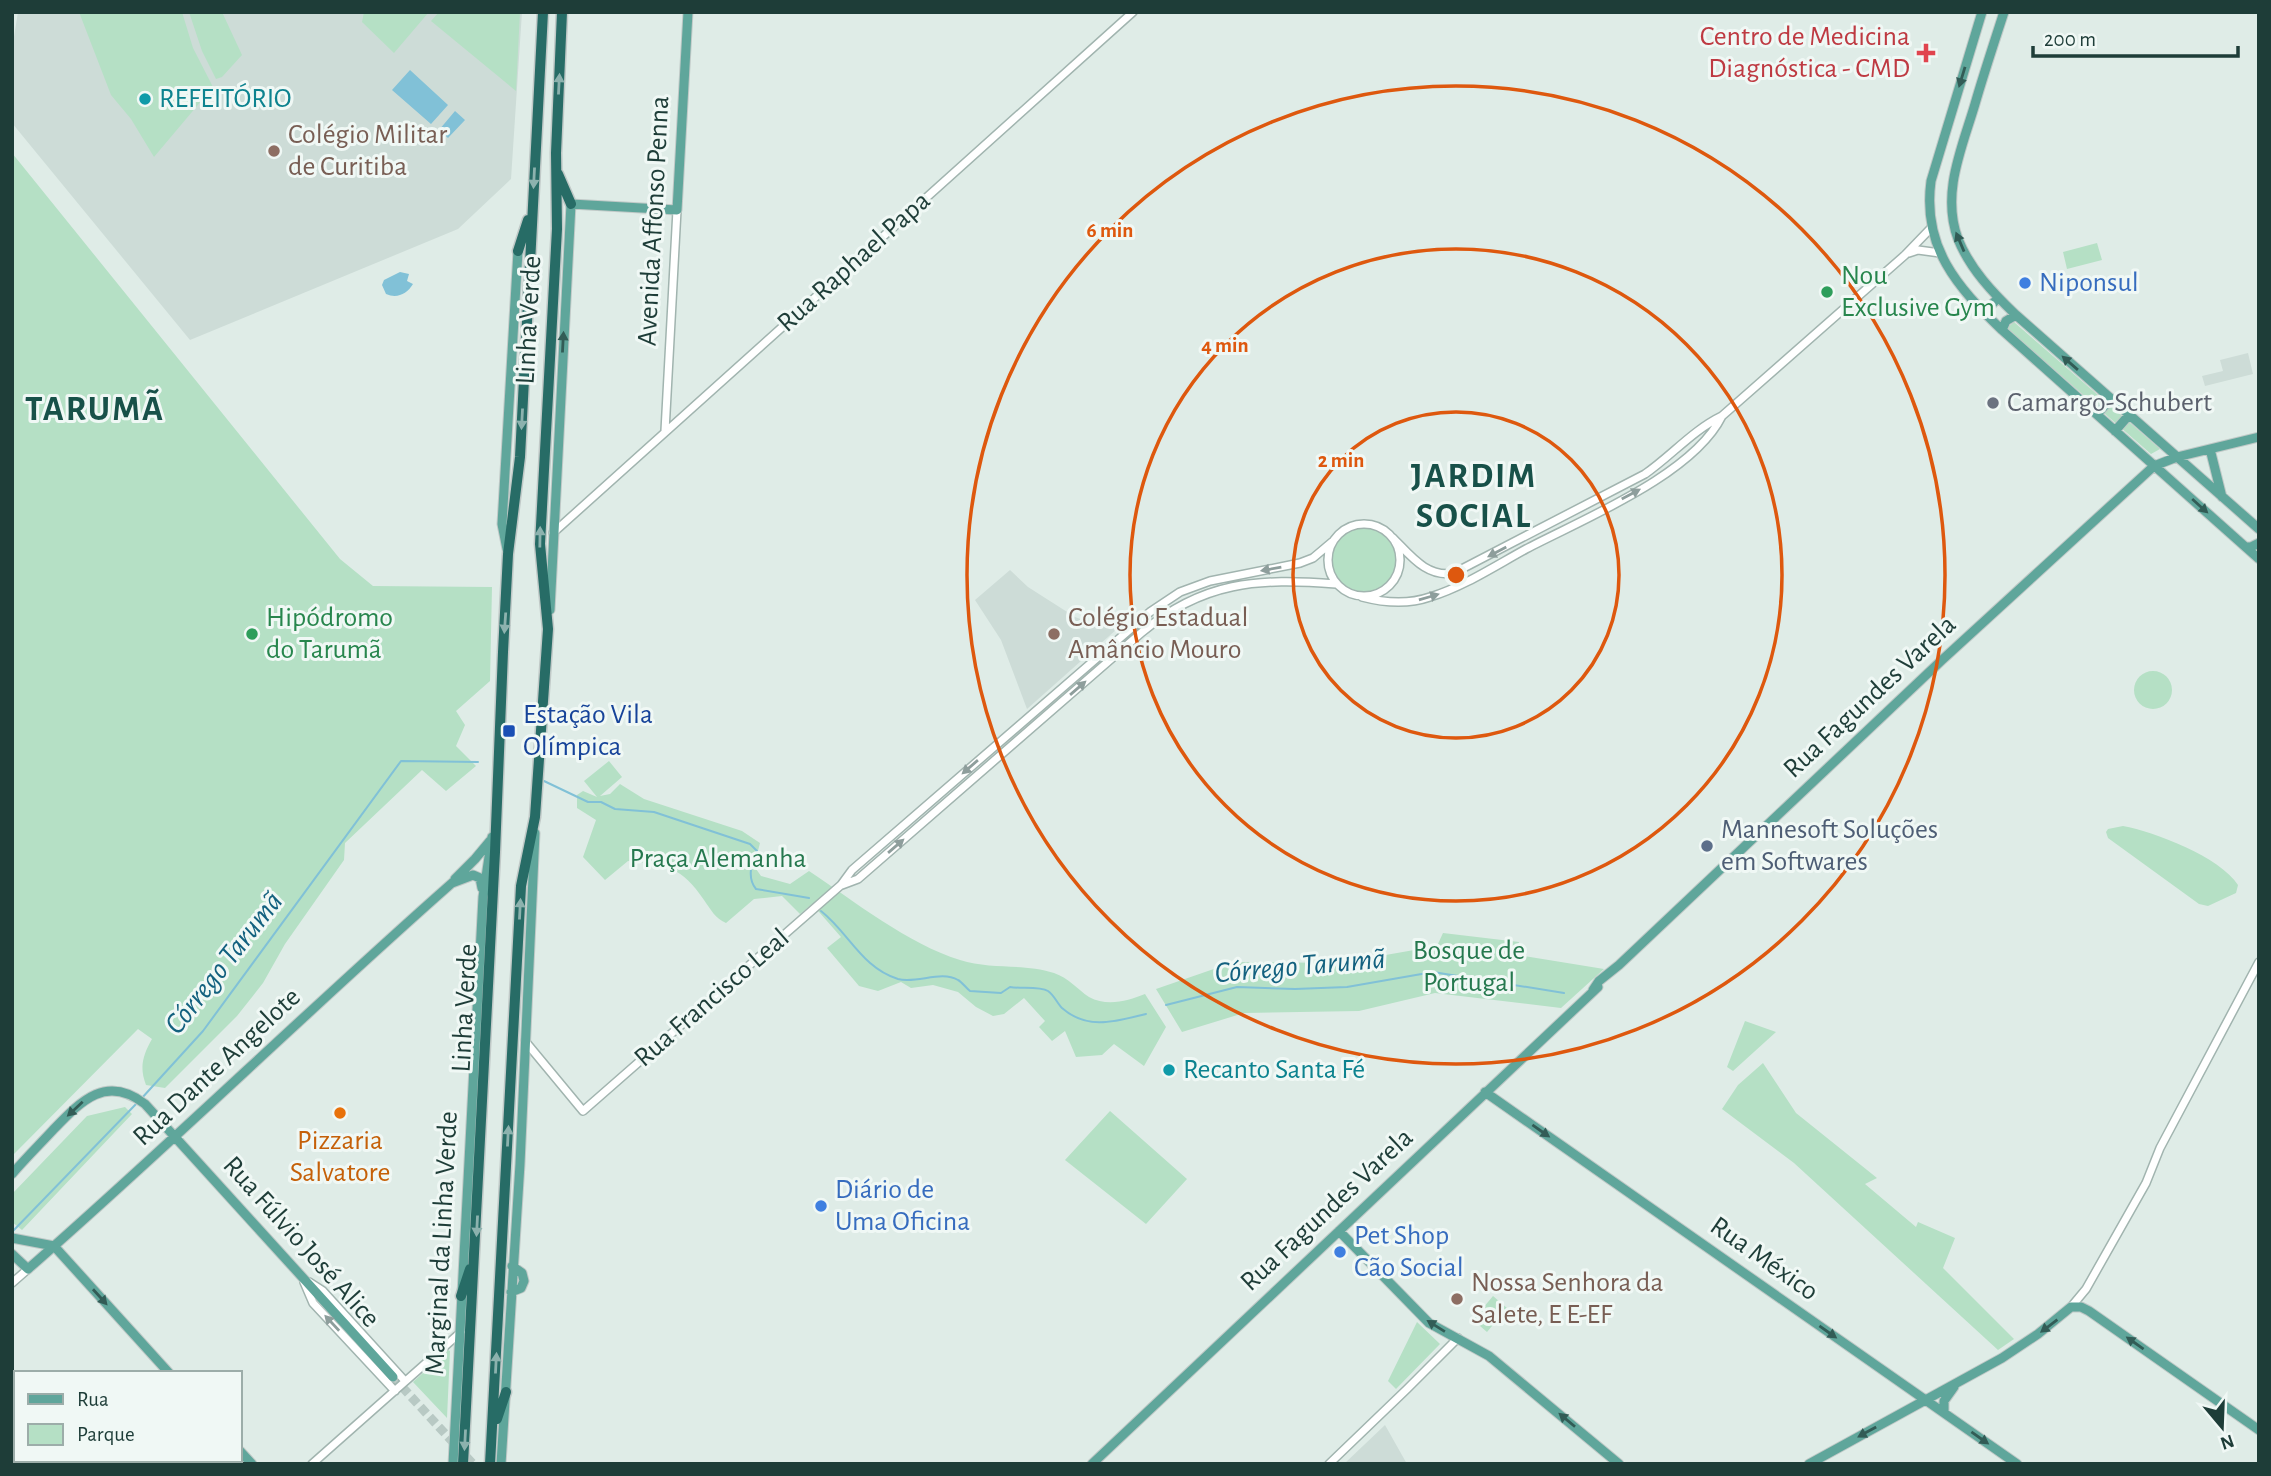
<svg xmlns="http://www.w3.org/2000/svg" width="2271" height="1476" viewBox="0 0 2271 1476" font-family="'Alegreya Sans',sans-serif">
<rect width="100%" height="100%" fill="#dfece7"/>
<path fill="#cddcd7" d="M18 12H522L511 179 458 229 190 340 12 123V49Z
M2248 353 2253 374 2205 386 2202 376 2223 371 2220 360Z
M1010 570 1028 587 1075 617 1094 624 1117 629 1027 709 1001 640 975 600Z
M1385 1425 1407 1464H1344Z"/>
<path fill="#b5e0c5" d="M79 12H182L193 48 213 87 154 157 131 119 111 95Z
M189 12H222L242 55 222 77 216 79 202 51Z
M364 12H429L394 53 362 22Z
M439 12H520L516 91 431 21Z
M12 153 340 559 373 586 492 587 490 681 456 711 465 725 456 746 476 766 446 791 422 770 345 843 344 860 285 944 263 983 237 1016 165 1088 146 1085C139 1067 143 1055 152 1039L138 1029 12 1156Z
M2097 243 2102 260 2067 269 2063 252Z
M2014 322 2160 449 2151 454 2007 328Z
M1331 560a33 33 0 1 1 66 0a33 33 0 1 1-66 0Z
M2134 690a19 19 0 1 1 38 0a19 19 0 1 1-38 0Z
M609 761 622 777 600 796 610 794 620 784 644 799 742 831 760 843 754 866 761 876 790 884 809 871C854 901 908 944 960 960 991 970 1024 963 1054 973 1069 978 1077 989 1089 997 1107 1007 1128 1001 1145 994L1166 1027 1144 1066 1114 1044 1102 1055 1076 1057 1065 1031 1052 1041 1039 1027 1045 1021 1024 998 1004 1014 993 1016 976 1007 958 992 933 985 911 988 901 982 878 991 859 986 827 948 841 937 812 904 800 914 782 896 754 899 726 923C715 918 711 910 704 900 682 867 666 864 628 861L605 880 583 857 596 820 577 808V795L583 791 597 797 584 781Z
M2123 826C2155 832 2220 857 2238 885L2236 893 2208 906 2199 904 2108 838 2106 832 2108 829Z
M1443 933 1519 942 1517 951 1524 956 1604 969 1561 1008 1435 993 1359 1011 1244 1013 1182 1032 1156 989 1234 962 1340 963 1437 946Z
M1745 1021 1776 1032 1733 1071 1727 1067Z
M1763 1063 1796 1113 1877 1178 1865 1184 1916 1227 1918 1222 1955 1238 1943 1268 2014 1339 1998 1350 1794 1163 1722 1109 1738 1085Z
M125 1107 132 1114 22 1230 12 1222V1194L87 1116Z
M1110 1111 1187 1179 1146 1224 1065 1160Z
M1493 1296 1507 1308 1487 1332 1473 1320Z
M1417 1322 1440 1344 1396 1389 1388 1381Z
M448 1350 450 1351 447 1418 413 1382Z"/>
<path fill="#81c1d7" d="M410 70 448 105 431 124 392 90Z
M455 111 465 120 448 138 439 130Z
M400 272 409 274 407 281 413 284C407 294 397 299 386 294L382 285 384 280Z"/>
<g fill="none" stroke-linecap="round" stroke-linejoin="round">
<path stroke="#81c1d7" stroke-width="2" d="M544 781 588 802H601L615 809 654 812 750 844 757 851C751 864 747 878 756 889L809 898
M821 911C849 933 862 968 898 979 917 984 941 970 958 980 962 982 966 988 970 991L1001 993 1010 987C1020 989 1040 986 1048 991 1054 995 1057 1003 1062 1008 1088 1031 1117 1021 1146 1014
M1166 1005 1237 987 1295 989 1347 987 1433 972 1564 993
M141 1099 203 1031 401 761 478 762
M12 1232 137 1103"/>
<path stroke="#b8c9c4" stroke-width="9" stroke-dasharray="9 4.5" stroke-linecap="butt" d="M393 1377 473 1464"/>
<g stroke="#a1b4af" stroke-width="10">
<path id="minor" d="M1909 253 1918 250 1940 253
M665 431 677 210
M1328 560a36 36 0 1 1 72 0a36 36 0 1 1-72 0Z
M553 533 1133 12
M1393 538C1411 556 1427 578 1454 573L1645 474C1671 456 1693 430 1722 416L1905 255 1932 227
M1362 597C1385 603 1407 605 1430 597 1463 587 1495 566 1526 549 1583 519 1693 475 1722 416
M842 885 858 879 1141 633C1203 581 1258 578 1336 584
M525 1041 583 1111 841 885 852 870 1150 612 1180 592 1210 581 1300 563 1313 558 1332 542
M304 1282 313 1303 395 1391
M309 1282 323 1291 405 1381
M12 1283 28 1269
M2071 1307 2086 1289 2146 1183 2160 1148 2259 962
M312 1464 461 1332
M1329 1464 1407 1389 1458 1338"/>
</g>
<g stroke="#c0c9c7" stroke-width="11">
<path id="major" d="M1982 12 1931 181C1922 247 1957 287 2002 330L2259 559
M2004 12C1994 43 1984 73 1975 104 1962 148 1941 193 1958 239 1970 269 1993 293 2016 315L2259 529
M1984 313 1998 298
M2002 330 2006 321 2016 315
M2097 414 2111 399
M2115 431 2129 415
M2210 449 2222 497
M2246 547H2251L2259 543
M507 549 502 524 518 251
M550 610 571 204 677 210 688 12
M455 879 475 859 490 841
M1593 990 1599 981 1619 965 1942 660 2154 466 2177 457 2259 437
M1485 1092 2017 1464
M12 1174C25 1159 39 1145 53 1130 81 1101 106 1074 145 1104L393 1377
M1339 1231 1429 1323 1489 1356 1619 1464
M12 1238 54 1246
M54 1246 169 1373
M12 1254 28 1269C172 1143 308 1010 452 883L473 875 480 878 482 888
M511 1292 521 1288 524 1281 522 1273 512 1266
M1944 1412V1401L1954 1387
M240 1451 252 1464
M453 1464 483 897 492 837
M501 1464 520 1164 535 833
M1092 1464 1598 987
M1809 1464 2002 1358 2038 1334 2071 1307H2081L2089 1311 2259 1430"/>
</g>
<g stroke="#c0c9c7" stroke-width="13">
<path id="highway" d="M558 174 571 204
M518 251 528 220
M461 1296 470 1269
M497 1419 506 1392
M463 1464 495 852 503 652 508 554 520 457 543 12
M490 1464 521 886 535 817 548 629 540 544 557 229 556 153 562 12"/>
</g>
<use href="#minor" stroke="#fff" stroke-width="7"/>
<use href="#major" stroke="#5fa69b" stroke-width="9"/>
<use href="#highway" stroke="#276c66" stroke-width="10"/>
</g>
<defs><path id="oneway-solid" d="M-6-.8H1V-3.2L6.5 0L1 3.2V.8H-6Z" transform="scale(1.75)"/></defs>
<g fill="#325c56">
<use href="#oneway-solid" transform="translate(1962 77) rotate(107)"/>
<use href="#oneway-solid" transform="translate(1960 242) rotate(-113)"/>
<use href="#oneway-solid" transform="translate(563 342) rotate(-87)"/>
<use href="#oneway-solid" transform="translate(2070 363) rotate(-139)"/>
<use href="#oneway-solid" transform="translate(2200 506) rotate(42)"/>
<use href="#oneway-solid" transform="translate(75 1109) rotate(137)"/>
<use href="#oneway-solid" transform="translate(1541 1131) rotate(35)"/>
<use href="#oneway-solid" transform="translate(100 1297) rotate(48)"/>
<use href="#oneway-solid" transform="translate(1436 1326) rotate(-148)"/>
<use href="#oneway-solid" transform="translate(2049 1326) rotate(143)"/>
<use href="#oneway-solid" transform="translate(1828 1332) rotate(35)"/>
<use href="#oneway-solid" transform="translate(2135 1343) rotate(-145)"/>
<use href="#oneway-solid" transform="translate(1567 1420) rotate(-140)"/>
<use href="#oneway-solid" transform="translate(1867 1432) rotate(151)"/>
<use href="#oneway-solid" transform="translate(1980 1438) rotate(35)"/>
</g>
<g fill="#8cb2ae">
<use href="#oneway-solid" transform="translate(559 84) rotate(-87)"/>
<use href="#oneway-solid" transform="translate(534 178) rotate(93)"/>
<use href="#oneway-solid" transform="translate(522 419) rotate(93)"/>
<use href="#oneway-solid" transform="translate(540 537) rotate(-89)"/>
<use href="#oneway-solid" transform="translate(505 623) rotate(94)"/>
<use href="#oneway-solid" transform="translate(520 909) rotate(-87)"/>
<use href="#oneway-solid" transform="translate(508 1136) rotate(-87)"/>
<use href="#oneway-solid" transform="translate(477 1226) rotate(93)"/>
<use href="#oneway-solid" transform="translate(496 1363) rotate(-87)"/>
<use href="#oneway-solid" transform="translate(465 1440) rotate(93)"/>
</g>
<g fill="#8e9e9c">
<use href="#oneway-solid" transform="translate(1631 494) rotate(-28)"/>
<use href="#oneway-solid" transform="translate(1497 552) rotate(152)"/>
<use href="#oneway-solid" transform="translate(1271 569) rotate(170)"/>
<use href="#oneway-solid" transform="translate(1429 597) rotate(-16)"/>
<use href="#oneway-solid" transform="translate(1078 688) rotate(-41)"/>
<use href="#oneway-solid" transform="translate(970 767) rotate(139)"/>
<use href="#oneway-solid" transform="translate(896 846) rotate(-41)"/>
<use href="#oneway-solid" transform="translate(332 1323) rotate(-133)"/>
</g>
<g fill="none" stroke="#de580e" stroke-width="3.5">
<circle cx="1456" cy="575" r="163"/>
<circle cx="1456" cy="575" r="326"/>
<circle cx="1456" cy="575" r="489"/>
</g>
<path fill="#e0444e" stroke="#f0f8f5" stroke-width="2.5" d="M1922.5 42.5h7v7h7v7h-7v7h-7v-7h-7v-7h7z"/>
<g fill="#0f9aa8" stroke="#f0f8f5" stroke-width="2.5">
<circle cx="145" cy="99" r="7"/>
<circle cx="1169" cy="1070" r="7"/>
</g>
<g fill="#8d6e63" stroke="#f0f8f5" stroke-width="2.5">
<circle cx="274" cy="151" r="7"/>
<circle cx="1054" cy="634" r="7"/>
<circle cx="1457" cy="1299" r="7"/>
</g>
<g fill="#3f7fe0" stroke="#f0f8f5" stroke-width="2.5">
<circle cx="2025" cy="283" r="7"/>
<circle cx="821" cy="1206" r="7"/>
<circle cx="1340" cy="1252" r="7"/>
</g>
<g fill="#2e9e5b" stroke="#f0f8f5" stroke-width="2.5">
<circle cx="1827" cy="292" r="7"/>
<circle cx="252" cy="634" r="7"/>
</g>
<circle fill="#6b7280" stroke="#f0f8f5" stroke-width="2.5" cx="1993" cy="403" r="7"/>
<rect fill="#1a4fb4" stroke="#f0f8f5" stroke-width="2.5" x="502" y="724" width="14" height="14" rx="3.5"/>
<circle fill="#5c6f8a" stroke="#f0f8f5" stroke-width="2.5" cx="1707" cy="846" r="7"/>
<circle fill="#e8710a" stroke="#f0f8f5" stroke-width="2.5" cx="340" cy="1113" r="7"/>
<g text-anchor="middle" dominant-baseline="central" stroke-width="6" stroke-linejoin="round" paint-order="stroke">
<g font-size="28" fill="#be3a42" stroke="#f0f8f5" text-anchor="end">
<text x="1910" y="37">Centro de Medicina<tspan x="1910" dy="32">Diagnóstica - CMD</tspan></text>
</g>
<g font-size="28" fill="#0d838f" stroke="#f0f8f5" text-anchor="start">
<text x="159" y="99">REFEITÓRIO</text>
<text x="1183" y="1070">Recanto Santa Fé</text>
</g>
<g font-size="28" fill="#785e54" stroke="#f0f8f5" text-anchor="start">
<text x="288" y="135">Colégio Militar<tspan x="288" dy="32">de Curitiba</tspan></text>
<text x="1068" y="618">Colégio Estadual<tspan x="1068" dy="32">Amâncio Mouro</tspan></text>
<text x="1471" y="1283">Nossa Senhora da<tspan x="1471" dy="32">Salete, E E-EF</tspan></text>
</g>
<g font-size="28" fill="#1e3d38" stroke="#f0f8f5">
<text transform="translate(654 221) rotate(-87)">Avenida Affonso Penna</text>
<text transform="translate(854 262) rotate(-42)">Rua Raphael Papa</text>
<text transform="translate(529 320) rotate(-87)">Linha Verde</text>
<text transform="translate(1870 697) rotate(-43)">Rua Fagundes Varela</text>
<text transform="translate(712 998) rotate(-41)">Rua Francisco Leal</text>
<text transform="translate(465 1008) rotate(-87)">Linha Verde</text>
<text transform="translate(217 1067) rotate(-43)">Rua Dante Angelote</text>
<text transform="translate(1327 1210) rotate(-43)">Rua Fagundes Varela</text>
<text transform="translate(301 1242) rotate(48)">Rua Fúlvio José Alice</text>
<text transform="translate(442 1243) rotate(-87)">Marginal da Linha Verde</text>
<text transform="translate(1764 1259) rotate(35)">Rua México</text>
</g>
<g font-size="28" fill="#27864d" stroke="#f0f8f5" text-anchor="start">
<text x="1841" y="276">Nou<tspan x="1841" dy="32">Exclusive Gym</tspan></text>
<text x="266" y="618">Hipódromo<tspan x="266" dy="32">do Tarumã</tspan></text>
</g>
<g font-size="28" fill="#366cbe" stroke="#f0f8f5" text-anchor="start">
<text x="2039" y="283">Niponsul</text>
<text x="835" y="1190">Diário de<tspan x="835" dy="32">Uma Oficina</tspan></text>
<text x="1354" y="1236">Pet Shop<tspan x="1354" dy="32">Cão Social</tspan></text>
</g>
<g font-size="28" fill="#5b616d" stroke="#f0f8f5" text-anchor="start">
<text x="2007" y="403">Camargo-Schubert</text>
</g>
<g font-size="28" fill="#164399" stroke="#f0f8f5" text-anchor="start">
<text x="523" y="715">Estação Vila<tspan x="523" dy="32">Olímpica</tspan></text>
</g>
<g font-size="28" fill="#4e5e75" stroke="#f0f8f5" text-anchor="start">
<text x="1721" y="830">Mannesoft Soluções<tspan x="1721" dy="32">em Softwares</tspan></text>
</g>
<g font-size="28" fill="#25784e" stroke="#f0f8f5">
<text x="718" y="859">Praça Alemanha</text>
<text x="1469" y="951">Bosque de<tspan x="1469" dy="32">Portugal</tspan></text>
</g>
<g font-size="28" fill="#c56008" stroke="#f0f8f5">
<text x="340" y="1141">Pizzaria<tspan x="340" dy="32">Salvatore</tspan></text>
</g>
<g font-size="30" font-style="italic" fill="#13617f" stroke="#f0f8f5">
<text transform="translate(224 963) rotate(-52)">Córrego Tarumã</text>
<text transform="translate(1300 966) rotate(-5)">Córrego Tarumã</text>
</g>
<g font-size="35" font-weight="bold" letter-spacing="2" fill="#185149" stroke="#f0f8f5">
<text x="95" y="409">TARUMÃ</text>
<text x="1474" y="476">JARDIM<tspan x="1474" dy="40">SOCIAL</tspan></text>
</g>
</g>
<circle cx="1456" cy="575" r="10" fill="#de580e" stroke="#f0f8f5" stroke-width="3.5"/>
<g font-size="21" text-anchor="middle" font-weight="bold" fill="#de580e" stroke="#f0f8f5" stroke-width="6" stroke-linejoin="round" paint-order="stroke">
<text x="1110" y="237">6 min</text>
<text x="1225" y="352">4 min</text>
<text x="1341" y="467">2 min</text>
</g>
<rect width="2271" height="1476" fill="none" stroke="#1e3d38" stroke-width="28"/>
<rect x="14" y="1371" width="228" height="91" fill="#f0f8f5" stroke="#9cada9" stroke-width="2"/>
<rect x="28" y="1394" width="35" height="10" fill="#5fa69b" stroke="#9cada9" stroke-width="2"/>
<text x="77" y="1406" font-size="21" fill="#1e3d38">Rua</text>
<rect x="28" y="1424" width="35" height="21" fill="#b5e0c5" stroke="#9cada9" stroke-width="2"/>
<text x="77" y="1441" font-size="21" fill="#1e3d38">Parque</text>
<g transform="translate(2222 1427) rotate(161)" stroke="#f0f8f5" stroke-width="5" paint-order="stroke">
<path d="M0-5L12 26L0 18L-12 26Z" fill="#1e3d38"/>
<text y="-10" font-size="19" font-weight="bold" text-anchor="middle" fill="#1e3d38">N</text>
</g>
<path d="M2033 46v10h205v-10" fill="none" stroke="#1e3d38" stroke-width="3.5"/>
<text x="2044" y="46" font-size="21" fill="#1e3d38" stroke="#f0f8f5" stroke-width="5" paint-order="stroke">200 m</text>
</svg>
